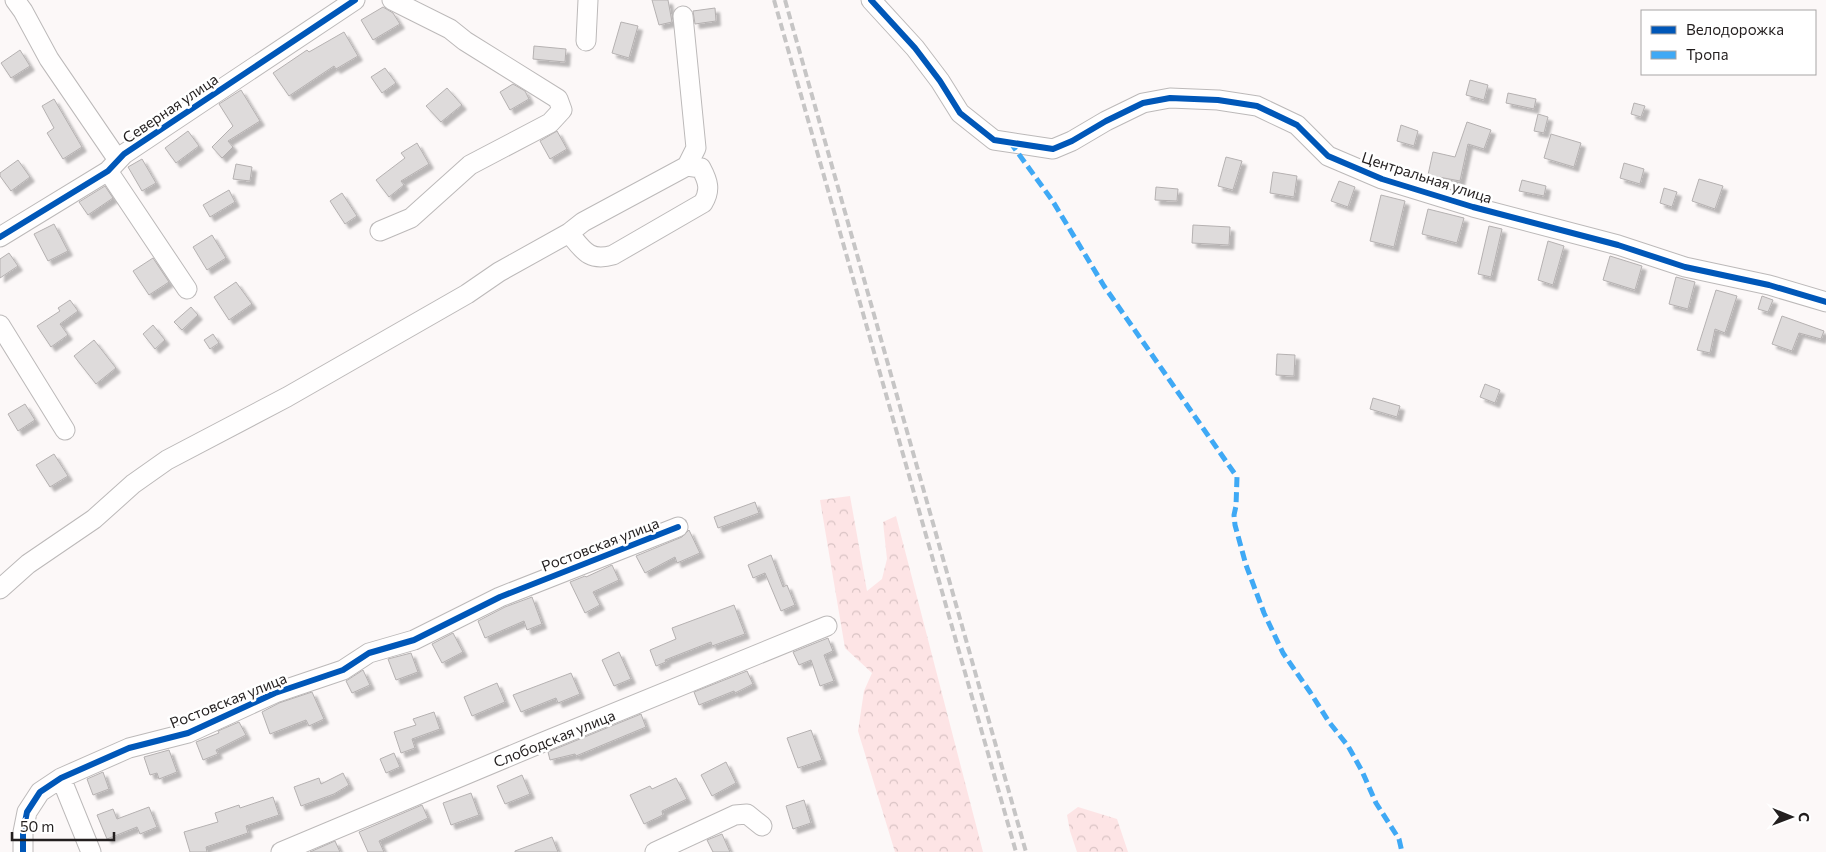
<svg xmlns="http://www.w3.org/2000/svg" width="1826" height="852" viewBox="0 0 1826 852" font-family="Commissioner,sans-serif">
<defs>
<pattern id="forest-crowns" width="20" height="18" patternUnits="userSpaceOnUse" patternTransform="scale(1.25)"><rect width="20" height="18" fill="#fde4e5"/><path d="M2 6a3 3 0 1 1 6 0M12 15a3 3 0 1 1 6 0" fill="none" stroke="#d9c3c4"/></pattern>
<filter id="shadow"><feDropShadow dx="4.5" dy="4.5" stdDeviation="1" flood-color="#0004"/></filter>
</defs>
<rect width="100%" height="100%" fill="#fcf8f8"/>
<path fill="url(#forest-crowns)" d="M850 496 867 591 882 579 887 559 883 522 896 516 983 852H895L858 731 864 691 872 673 845 648 820 500Z
M1078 807 1117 819 1128 852H1077L1070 831 1067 815Z"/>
<path fill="#dedbdb" stroke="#b5b1b1" filter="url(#shadow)" d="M652 0H668L672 22 659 25Z
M383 7 393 13 400 24 373 40 361 20Z
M715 8 716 21 695 24 693 11Z
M621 22 638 26 629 58 612 53Z
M344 32 358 56 336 69 334 66 289 96 273 73 307 50 309 52Z
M534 46 566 49 565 62 533 59Z
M20 50 30 66 11 78 1 63Z
M385 68 396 83 382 93 371 77Z
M1470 80 1488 85 1484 100 1466 95Z
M513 84 525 91 529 99 510 110 500 92Z
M447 88 462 105 441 122 426 106Z
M241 90 260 121 228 141 233 147 222 158 212 147 233 126 219 104Z
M1508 93 1536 99 1534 109 1506 103Z
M54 99 82 147 63 159 47 133 54 128 42 106Z
M1634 103 1645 106 1641 117 1631 114Z
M1538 114 1548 117 1544 133 1534 131Z
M1467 122 1491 130 1484 149 1468 144 1460 181 1428 175 1433 152 1455 157Z
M1401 125 1418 131 1414 146 1397 141Z
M188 131 199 146 176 163 165 148Z
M557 131 567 149 550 159 540 141Z
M1551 134 1581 143 1574 167 1544 158Z
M417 143 429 164 401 181 404 185 389 197 376 180 405 158 401 153Z
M1226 157 1242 161 1233 190 1218 186Z
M142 159 156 183 142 191 128 167Z
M18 160 30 177 11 191 0 176V173Z
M1624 163 1644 169 1640 184 1620 178Z
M236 164 252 167 250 181 233 179Z
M1273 172 1297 176 1294 197 1270 193Z
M1699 179 1723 186 1715 209 1692 201Z
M1522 180 1546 186 1544 196 1519 191Z
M1339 181 1355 187 1348 207 1331 201Z
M105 186 113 198 88 215 79 202Z
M1156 187 1178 189 1177 201 1155 200Z
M1664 188 1677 192 1672 207 1660 203Z
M229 190 235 202 210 217 203 205Z
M342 193 357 216 345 224 330 201Z
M1381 195 1405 201 1394 247 1370 241Z
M1428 209 1464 218 1457 243 1422 234Z
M54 224 68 251 48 261 34 234Z
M1193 225 1230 227 1229 245 1192 243Z
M1489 226 1502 229 1491 277 1478 274Z
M212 235 226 258 207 270 193 247Z
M1548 241 1564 246 1553 285 1538 280Z
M9 253 18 266 0 278V259Z
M1610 256 1642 266 1635 290 1603 280Z
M153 258 169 282 149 295 133 271Z
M1676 277 1695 282 1688 309 1669 304Z
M236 282 252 304 229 320 214 297Z
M1716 290 1737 296 1725 333 1715 329 1710 353 1697 350Z
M1762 296 1773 300 1768 312 1758 309Z
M70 300 78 311 60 324 68 335 51 347 37 326 60 311 58 308Z
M191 307 198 315 182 330 174 322Z
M1782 316 1824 331 1821 339 1799 333 1792 351 1772 344Z
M153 325 165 340 155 349 143 334Z
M213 334 219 343 210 349 204 340Z
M94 340 116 368 96 384 74 356Z
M1277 354 1295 355 1294 376 1276 375Z
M1485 384 1500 390 1495 403 1480 397Z
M1373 398 1400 406 1397 417 1370 409Z
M25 404 35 420 18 431 8 414Z
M54 454 68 476 50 487 36 465Z
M755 502 759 513 718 528 714 517Z
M689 530 700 553 677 563 675 557 645 573 636 556 682 537Z
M771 555 783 587 787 585 795 605 781 611 765 573 753 578 748 565Z
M612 565 619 580 593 592 600 605 585 613 570 582 585 576 586 577Z
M532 597 542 624 527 630 524 621 485 638 478 621 505 607Z
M734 605 745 634 712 646 711 642 665 660 666 662 656 666 650 650 676 639 672 628Z
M453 633 463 652 442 663 432 644Z
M828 638 833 651 824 655 834 681 820 686 811 660 799 665 793 652Z
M619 652 631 679 614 686 602 660Z
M411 653 418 672 396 680 388 659Z
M363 670 370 685 352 693 346 681Z
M747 671 753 684 735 693 734 691 699 705 694 692Z
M571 673 580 694 558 703 556 698 521 712 513 695Z
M497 683 505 702 472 716 464 697Z
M312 692 324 719 309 726 306 720 270 734 262 712 279 703Z
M434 712 440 729 412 739 415 748 401 753 394 732 416 725 413 719Z
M641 714 646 727 576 756 575 754 550 760 548 752Z
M239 722 246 735 216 750 218 754 203 760 196 742 219 733 218 731Z
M811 730 822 760 798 768 787 738Z
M169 750 177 772 159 779 157 773 150 775 144 757Z
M394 753 400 767 386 773 380 759Z
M726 762 736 783 712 796 701 775Z
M103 772 109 789 93 795 87 779Z
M343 773 349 785 334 794 301 806 294 787 319 778 321 784Z
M522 775 530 794 505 804 497 786Z
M676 778 687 799 662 811 663 815 644 824 630 795 650 786 652 789Z
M471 793 479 815 451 825 443 803Z
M273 797 279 815 246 826 248 833 206 847 207 852H190L184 832 218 822 215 813 239 805 240 808Z
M804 800 811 823 793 829 786 806Z
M422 805 428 818 379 841 384 852H368L359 832Z
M149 807 157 827 140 834 137 827 107 839 97 815 113 809 117 819Z
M722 834 730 852H713L707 840Z
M552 837 558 852H515V851Z
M335 841 340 852H310Z"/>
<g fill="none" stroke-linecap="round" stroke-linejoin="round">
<g stroke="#bcb9b9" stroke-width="21">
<path id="minor" d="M15 0 23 11 49 59 118 160
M871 0 915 48 940 81 960 113 994 140 1053 149 1072 141 1106 121 1143 103 1170 98 1218 100 1257 106 1297 125 1328 156 1382 179 1473 207 1618 245 1685 267 1769 285 1826 302
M586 41 588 0
M108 171 187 289
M380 231 411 218 470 165 550 123 562 110 558 99 465 41 450 29 392 0
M569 233C583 250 589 262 613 255L703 203C711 190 708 181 701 168L687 166
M0 237 108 171 124 154 355 0
M0 325 65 430
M0 589 28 564 94 519 133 484 167 460 287 397 467 294 499 272 569 233 583 222 687 166 696 148 683 16
M61 778 91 852
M23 852V832L27 812 40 792 61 778 129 748 188 733 275 693 343 670 369 653 414 640 500 597 678 527
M281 852 541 743 827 626
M655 852 735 815 747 814 762 826"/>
</g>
<use href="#minor" stroke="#fffefe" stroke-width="19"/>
<path stroke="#c6c5c5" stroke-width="4" stroke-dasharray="8 4" stroke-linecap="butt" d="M774 0 1016 852
M785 0 1026 852"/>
<path stroke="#3fa9f5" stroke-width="5" stroke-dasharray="10 5" stroke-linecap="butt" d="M1010 142 1052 200 1104 286 1237 477 1236 506 1234 515 1235 525 1246 565 1264 613 1283 653 1310 692 1329 722 1348 746 1362 771 1376 803 1399 839 1402 852"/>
<g stroke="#fff" stroke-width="9">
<path id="cycleway" d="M871 0 915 48 940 81 960 113 994 140 1053 149 1072 141 1106 121 1143 103 1170 98 1218 100 1257 106 1297 125 1328 156 1382 179 1473 207 1618 245 1685 267 1769 285 1826 302
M0 237 108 171 124 154 355 0
M23 852V832L27 812 40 792 61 778 129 748 188 733 275 693 343 670 369 653 414 640 500 597 678 527"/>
</g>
<use href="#cycleway" stroke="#0057b8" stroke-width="6"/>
</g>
<g text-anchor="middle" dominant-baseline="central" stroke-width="5" stroke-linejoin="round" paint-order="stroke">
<g font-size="15" fill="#231f1f" stroke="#fff">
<text transform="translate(170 108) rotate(-34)">Северная улица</text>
<text transform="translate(1427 177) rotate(18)">Центральная улица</text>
<text transform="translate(600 544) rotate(-21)">Ростовская улица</text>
<text transform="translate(228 700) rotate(-22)">Ростовская улица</text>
<text transform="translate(554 738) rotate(-22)">Слободская улица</text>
</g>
</g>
<rect x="1641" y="10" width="175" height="65" fill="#ffffff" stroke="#a7a5a5"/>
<rect x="1651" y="26" width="25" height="8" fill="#0057b8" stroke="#a7a5a5"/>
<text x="1686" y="35" font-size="15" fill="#231f1f">Велодорожка</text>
<rect x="1651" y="51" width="25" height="8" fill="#3fa9f5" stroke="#a7a5a5"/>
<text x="1686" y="60" font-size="15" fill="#231f1f">Тропа</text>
<g transform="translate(1791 817) rotate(91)" stroke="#ffffff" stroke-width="4" paint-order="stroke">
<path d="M0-4L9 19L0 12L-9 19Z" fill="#231f1f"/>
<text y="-8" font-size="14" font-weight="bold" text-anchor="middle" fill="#231f1f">С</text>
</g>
<path d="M12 832v8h102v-8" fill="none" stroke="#231f1f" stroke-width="2.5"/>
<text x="20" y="832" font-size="15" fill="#231f1f" stroke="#ffffff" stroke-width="4" paint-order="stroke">50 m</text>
</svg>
